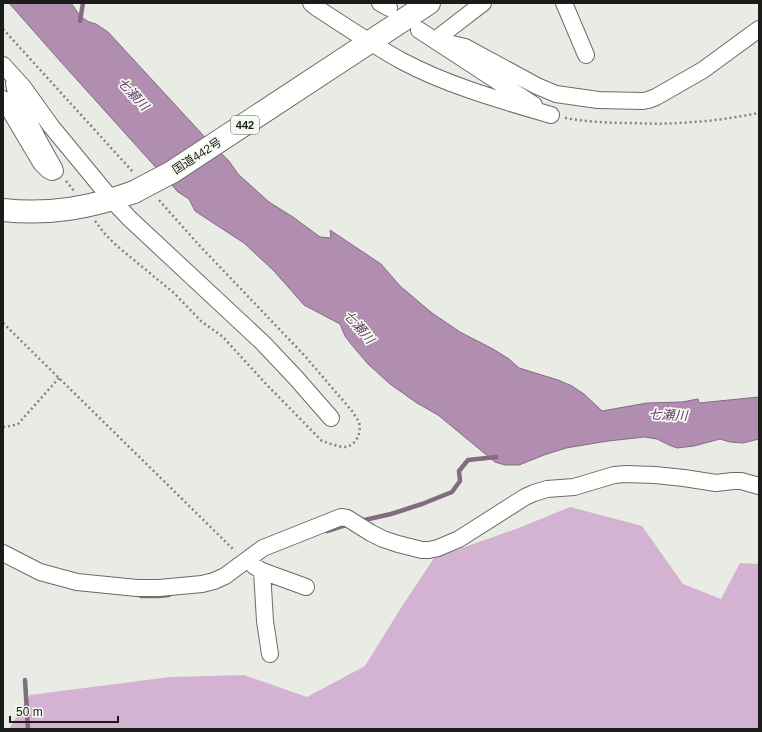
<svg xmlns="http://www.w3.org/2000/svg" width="762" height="732" viewBox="0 0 762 732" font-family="Arial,'Noto Sans JP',sans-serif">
<rect width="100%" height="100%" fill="#e8ece5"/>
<path fill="#d4b2d2" d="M570 507 642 526 683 584 721 599 740 563 759 564V729H9L30 695 170 677 244 675 307 697 365 666 399 611 434 558 516 529Z"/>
<path fill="#b18db0" stroke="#846b83" d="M9 3H71L81 17 89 22 96 24 108 32 202 134 229 161 238 174 269 202 293 217 320 237 331 238 330 230 381 264 400 286 432 313 460 332 493 349 509 359 519 368 558 380 572 386 584 394 602 411 647 403 682 402 698 399 699 403 759 397V439L743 443 730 442 720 439 694 446 677 448 669 445 657 439 645 437 608 441 566 448 544 455 519 465H505L495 462 438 415 417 403 390 384 368 364 351 344 345 336 340 324 304 305 274 271 244 243 195 211 189 199 178 192 61 62Z"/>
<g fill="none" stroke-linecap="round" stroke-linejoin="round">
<path stroke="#846b83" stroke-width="4.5" d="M80 21 83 3
M360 521 391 514 422 504 452 492 460 481 459 471 468 460 496 457
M327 531 349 524
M141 596H158L169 595
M25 680 28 729"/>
<g stroke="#686d66" stroke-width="18">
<path id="street" d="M311 3 317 8C345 26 373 45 402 61 449 86 500 100 551 115
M380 3 389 8
M564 3 586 55
M419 30 491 77 534 105
M435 40 465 47 537 86 556 94 598 100 643 101 648 100 656 97 703 70 759 29
M435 40 457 23 483 3
M3 65 23 87 51 126 112 200 130 219 263 343 296 378 331 418
M3 99 41 163 48 170 52 172 55 171 54 168C43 149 33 130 23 110 20 101 15 93 14 83
M3 553 40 572 77 582 137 588H159L202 584 214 581 225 576 263 548 341 517 347 518 371 533 383 539 398 544 422 550H429L438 548 459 539 525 497 534 493 547 489 574 487 614 475 626 474 655 475 684 478 716 483 733 481H741L759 486
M254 566 262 571 306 587
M262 571 265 621 270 654"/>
</g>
<g stroke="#686d66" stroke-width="24">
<path id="highway" d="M353 53 429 3
M3 210C49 215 90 208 134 192"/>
</g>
<path stroke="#80837f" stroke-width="2.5" stroke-dasharray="2 3" stroke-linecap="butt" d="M3 29 133 172
M565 118C588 122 610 123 633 123 653 124 672 124 692 122 714 121 737 117 759 113
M66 181 74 191
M95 221 105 234 117 246 174 293 201 321 223 337 266 384 322 441C329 443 336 446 343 447 356 447 362 433 359 422 357 418 354 415 352 411L304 355 198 244 158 199
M3 323 235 551
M3 427 11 426 18 424 59 378"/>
<use href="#street" stroke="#fff" stroke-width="16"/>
<use href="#highway" stroke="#fff" stroke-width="22"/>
<g stroke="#686d66" stroke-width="24" stroke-linecap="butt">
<path id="highway-bridge" d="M134 192 172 172 353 53"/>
</g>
<use href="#highway-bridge" stroke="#fff" stroke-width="22"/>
</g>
<g text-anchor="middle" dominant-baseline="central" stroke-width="3.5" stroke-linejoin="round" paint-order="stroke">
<rect fill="#f5faf2" stroke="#5c5f5b" stroke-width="1" x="231" y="116" width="28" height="18" rx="3"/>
<g font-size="11" font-weight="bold" fill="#1a1c1a">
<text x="245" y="125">442</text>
</g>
<g font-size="12" fill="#1a1c1a" stroke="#f5faf2">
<text transform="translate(197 156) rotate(-33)">国道442号</text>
</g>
<g font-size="13" font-style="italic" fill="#643664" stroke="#f5faf2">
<text transform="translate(133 94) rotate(47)">七瀬川</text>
<text transform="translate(359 327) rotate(49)">七瀬川</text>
<text transform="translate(668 415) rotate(2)">七瀬川</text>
</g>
</g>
<rect width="762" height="732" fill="none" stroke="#1a1c1a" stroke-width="8"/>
<path d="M10 716v6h108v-6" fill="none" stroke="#1a1c1a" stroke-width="2"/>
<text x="16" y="716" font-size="12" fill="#1a1c1a" stroke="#f5faf2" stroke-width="3" paint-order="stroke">50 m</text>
</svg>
